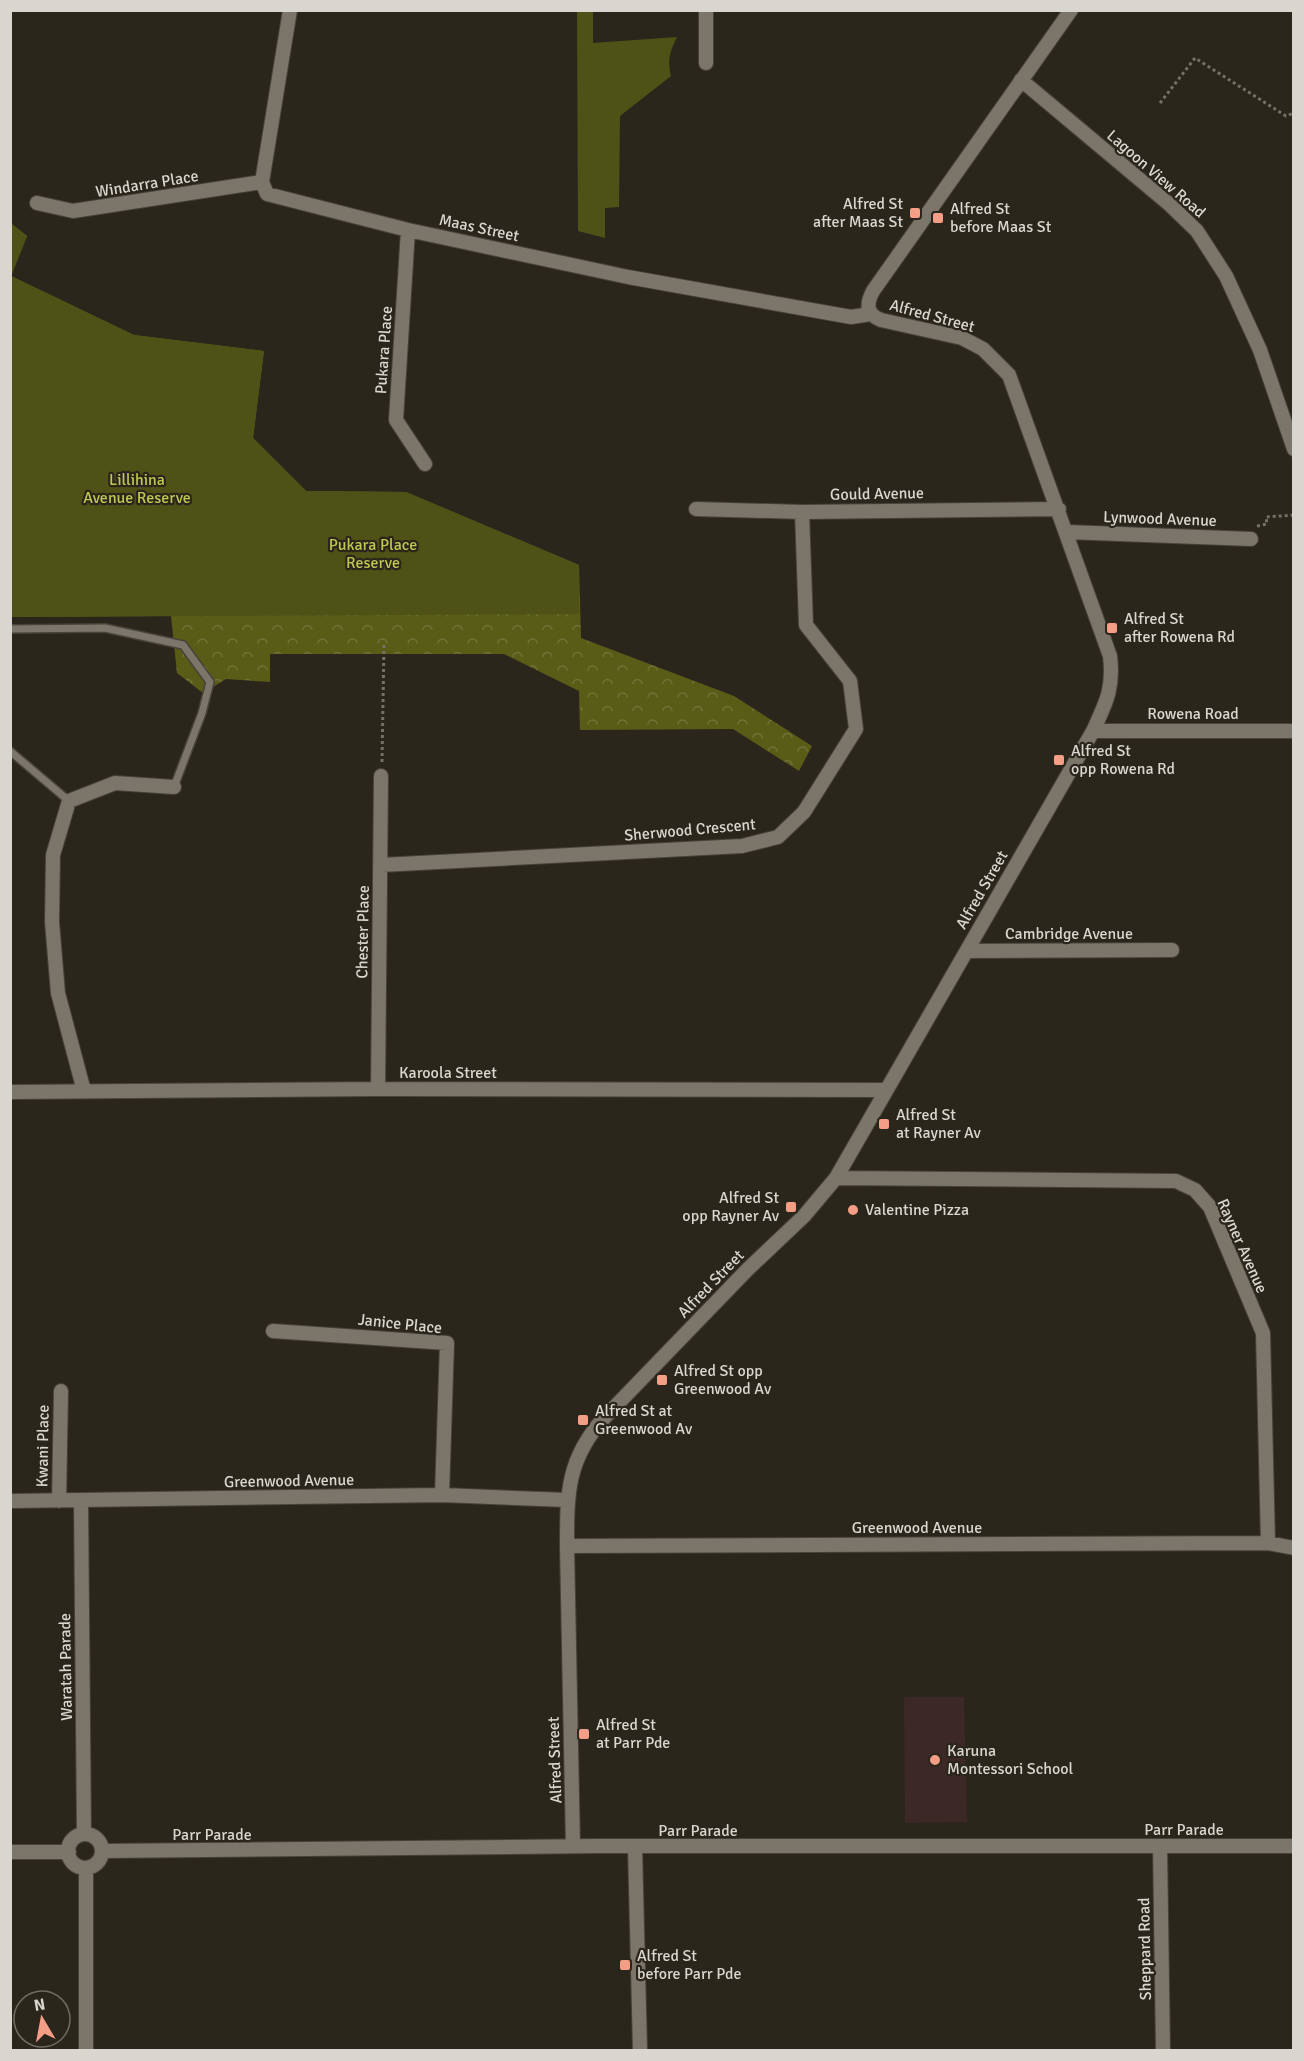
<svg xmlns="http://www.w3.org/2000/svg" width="1304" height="2061" viewBox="0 0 1304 2061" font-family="Signika,sans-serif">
<defs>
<pattern id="forest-crowns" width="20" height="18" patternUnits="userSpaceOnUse" patternTransform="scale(1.5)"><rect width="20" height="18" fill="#585c17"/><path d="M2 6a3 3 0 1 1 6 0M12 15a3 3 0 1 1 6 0" fill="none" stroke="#6f7338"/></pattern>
</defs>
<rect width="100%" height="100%" fill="#2b261c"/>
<path fill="#3c2826" d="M904 1697H964L967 1822 905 1823Z"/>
<path fill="url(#forest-crowns)" d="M10 223 27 236 11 276 134 335 264 351 253 438 306 491 406 492 579 565 581 638 734 696 812 746 799 771 733 729 580 730 579 691 504 654H270V682L226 679 203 693 177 673 171 616 11 617Z"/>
<path fill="#4e5216" d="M577 11H593V43L677 37C670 51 667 60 671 76L620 116 619 207 605 208V238L578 231Z
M11 223 27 236 11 276 134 335 264 351 253 438 306 491 406 492 579 565V614L11 617Z"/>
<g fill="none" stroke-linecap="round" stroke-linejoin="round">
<g stroke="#46433a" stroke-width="10">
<path id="lane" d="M10 629 105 628 183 645 210 682 202 713 174 787
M10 751 69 801"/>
</g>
<g stroke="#46433a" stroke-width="16">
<path id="street" d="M290 10 262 182 267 194 408 230 628 277 851 317 871 314
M706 10V63
M1021 80 1169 204 1197 231 1226 276 1260 350 1294 449
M37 203 73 211 262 182
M408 230 396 420 425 464
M696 509 802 512 1059 509
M1067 532 1251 539
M1093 731H1294
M381 865 742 846 778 837 804 812 856 729 850 681 806 625 802 512
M967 951 1172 950
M378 1089 381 776
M84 1091 58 993 52 922 53 855 69 801 115 783 174 787
M10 1092 378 1089 886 1090
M836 1178 1176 1181 1195 1190 1210 1207 1263 1333 1268 1543
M273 1331 447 1343 442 1495
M81 1500 84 1834
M10 1501 442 1495 567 1500
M59 1501 61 1391
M567 1546 1268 1543 1294 1548
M68 1851a17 17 0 1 1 34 0a17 17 0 1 1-34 0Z
M573 1846 567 1546C567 1493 567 1459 604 1418L748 1269 804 1216 836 1178 1093 731C1106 703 1114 688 1110 656L1009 375 983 349 962 338 881 320C866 314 866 304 873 291L1071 10
M1160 1846 1163 2050
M635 1847 640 2050
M102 1851 598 1846H1294
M10 1852H69
M86 1868V2050"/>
</g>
<path stroke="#757168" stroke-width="3" stroke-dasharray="3 3" stroke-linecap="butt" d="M1160 103 1195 58 1286 116 1294 113
M1257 526 1267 524 1266 517 1294 515
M382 762 384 643"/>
<use href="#lane" stroke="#7c766a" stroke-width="7"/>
<use href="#street" stroke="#7c766a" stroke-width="14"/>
</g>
<g fill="#f49e87" stroke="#2b261c" stroke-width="2">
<rect x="909" y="207" width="12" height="12" rx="3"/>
<rect x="932" y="212" width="12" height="12" rx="3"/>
<rect x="1106" y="622" width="12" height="12" rx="3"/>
<rect x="1053" y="754" width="12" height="12" rx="3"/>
<rect x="878" y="1118" width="12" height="12" rx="3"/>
<rect x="785" y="1201" width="12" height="12" rx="3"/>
<circle cx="853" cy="1210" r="6"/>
<rect x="656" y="1374" width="12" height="12" rx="3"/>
<rect x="577" y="1414" width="12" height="12" rx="3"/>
<rect x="578" y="1728" width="12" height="12" rx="3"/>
<circle cx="935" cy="1760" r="6"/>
<rect x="619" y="1959" width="12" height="12" rx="3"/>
</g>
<g text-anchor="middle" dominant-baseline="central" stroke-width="4.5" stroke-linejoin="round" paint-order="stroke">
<g font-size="16" fill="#d9d6cf" stroke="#2b261c">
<text transform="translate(1156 174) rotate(41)">Lagoon View Road</text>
<text transform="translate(147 184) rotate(-9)">Windarra Place</text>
<text transform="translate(479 228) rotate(12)">Maas Street</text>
<text transform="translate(932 316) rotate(15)">Alfred Street</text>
<text transform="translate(384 350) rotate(-86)">Pukara Place</text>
<text transform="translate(877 494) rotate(-1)">Gould Avenue</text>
<text transform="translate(1160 519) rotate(2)">Lynwood Avenue</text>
<text x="1193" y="714">Rowena Road</text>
<text transform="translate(690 830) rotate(-5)">Sherwood Crescent</text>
<text transform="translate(982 890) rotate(-60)">Alfred Street</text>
<text transform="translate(363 932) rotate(-89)">Chester Place</text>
<text x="1069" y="934">Cambridge Avenue</text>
<text x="448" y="1073">Karoola Street</text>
<text transform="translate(1242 1246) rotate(66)">Rayner Avenue</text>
<text transform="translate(711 1284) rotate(-46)">Alfred Street</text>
<text transform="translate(400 1324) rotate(6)">Janice Place</text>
<text transform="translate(43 1446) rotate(-89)">Kwani Place</text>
<text transform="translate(289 1481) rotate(-1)">Greenwood Avenue</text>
<text x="917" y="1528">Greenwood Avenue</text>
<text transform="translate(66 1667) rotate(-91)">Waratah Parade</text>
<text transform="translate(555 1760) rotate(-92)">Alfred Street</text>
<text x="1184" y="1830">Parr Parade</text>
<text x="698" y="1831">Parr Parade</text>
<text x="212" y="1835">Parr Parade</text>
<text transform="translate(1145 1949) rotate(-91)">Sheppard Road</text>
</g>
<g font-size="16" fill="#d9d6cf" stroke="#2b261c" text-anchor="start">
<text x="903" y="204" text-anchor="end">Alfred St<tspan x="903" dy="18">after Maas St</tspan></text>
<text x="950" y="209">Alfred St<tspan x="950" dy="18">before Maas St</tspan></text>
<text x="1124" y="619">Alfred St<tspan x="1124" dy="18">after Rowena Rd</tspan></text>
<text x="1071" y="751">Alfred St<tspan x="1071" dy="18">opp Rowena Rd</tspan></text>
<text x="896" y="1115">Alfred St<tspan x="896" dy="18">at Rayner Av</tspan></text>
<text x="779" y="1198" text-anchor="end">Alfred St<tspan x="779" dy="18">opp Rayner Av</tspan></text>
<text x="865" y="1210">Valentine Pizza</text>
<text x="674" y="1371">Alfred St opp<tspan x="674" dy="18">Greenwood Av</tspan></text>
<text x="595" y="1411">Alfred St at<tspan x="595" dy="18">Greenwood Av</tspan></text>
<text x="596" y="1725">Alfred St<tspan x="596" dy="18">at Parr Pde</tspan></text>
<text x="947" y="1751">Karuna<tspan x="947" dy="18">Montessori School</tspan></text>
<text x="637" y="1956">Alfred St<tspan x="637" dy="18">before Parr Pde</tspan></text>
</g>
<g font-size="16" fill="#c0c851" stroke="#2b261c">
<text x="137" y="480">Lillihina<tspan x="137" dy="18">Avenue Reserve</tspan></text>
<text x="373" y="545">Pukara Place<tspan x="373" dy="18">Reserve</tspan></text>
</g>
</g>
<rect width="1304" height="2061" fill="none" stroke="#d9d6cf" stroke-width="24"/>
<g transform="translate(42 2019) rotate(350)"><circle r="28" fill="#2b261c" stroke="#716c64" stroke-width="1.5"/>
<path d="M0-4.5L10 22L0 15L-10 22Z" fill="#f49e87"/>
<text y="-9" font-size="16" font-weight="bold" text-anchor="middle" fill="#d9d6cf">N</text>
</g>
</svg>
